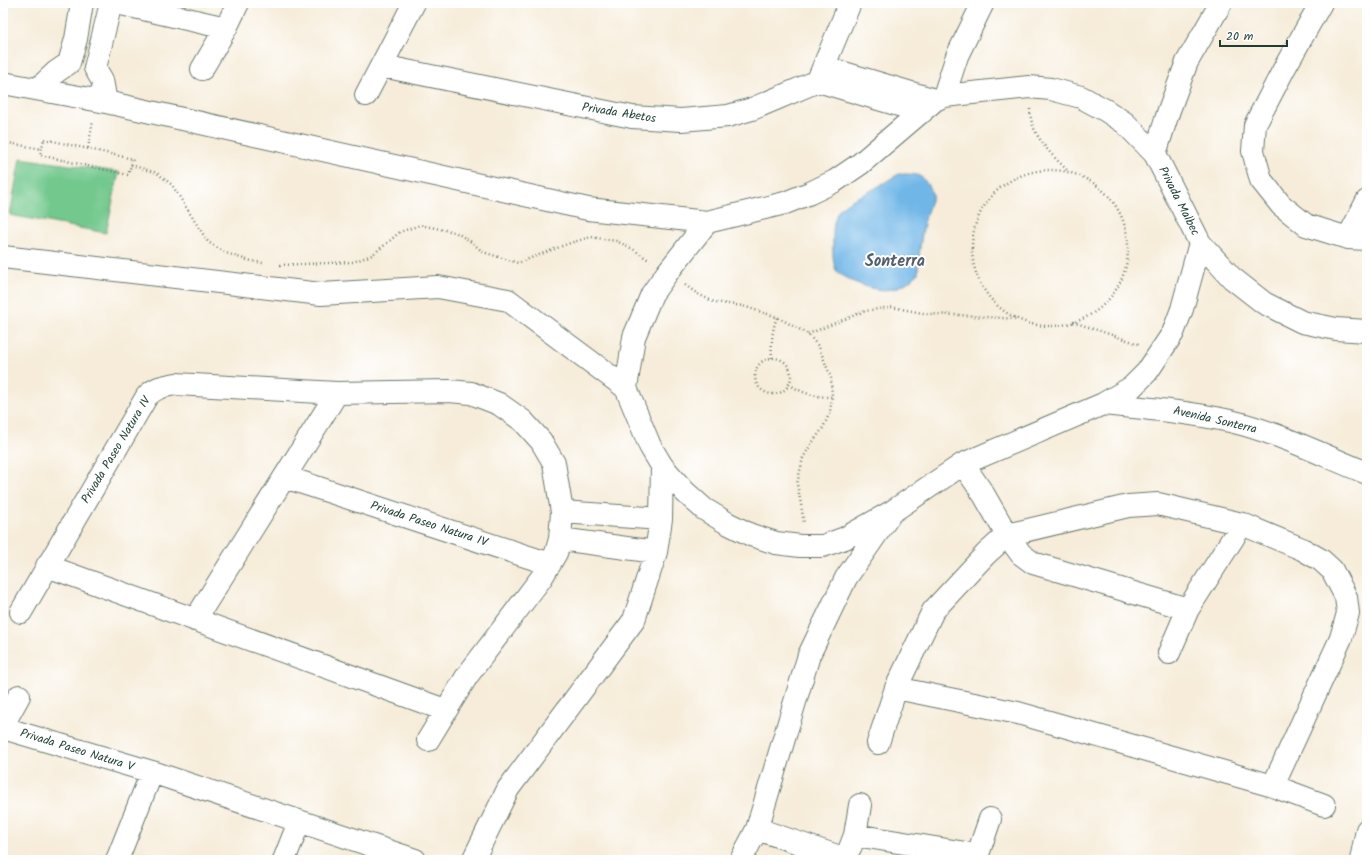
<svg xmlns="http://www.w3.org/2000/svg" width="1370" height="863" viewBox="0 0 1370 863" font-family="Kalam,sans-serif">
<rect width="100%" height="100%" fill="#fff"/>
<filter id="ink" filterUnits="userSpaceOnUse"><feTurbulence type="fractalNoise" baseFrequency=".025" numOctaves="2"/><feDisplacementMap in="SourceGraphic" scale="8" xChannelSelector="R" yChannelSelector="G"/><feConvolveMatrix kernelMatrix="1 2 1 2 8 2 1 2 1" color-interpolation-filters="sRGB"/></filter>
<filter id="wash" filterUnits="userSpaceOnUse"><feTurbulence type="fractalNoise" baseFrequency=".012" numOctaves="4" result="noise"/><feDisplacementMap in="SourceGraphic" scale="16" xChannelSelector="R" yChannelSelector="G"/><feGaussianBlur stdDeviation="0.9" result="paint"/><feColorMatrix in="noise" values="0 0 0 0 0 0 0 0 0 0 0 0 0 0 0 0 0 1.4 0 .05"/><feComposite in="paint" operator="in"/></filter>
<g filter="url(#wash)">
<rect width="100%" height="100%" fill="#f6ecd9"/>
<path fill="#72c88d" stroke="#488260" d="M20 158 119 172 106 233 10 215Z"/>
<path fill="#70b6e7" stroke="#487a8e" d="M899 174C922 174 922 174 933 195 923 219 919 247 918 274 895 294 881 293 854 282 848 279 839 275 836 270 832 261 833 249 833 240 833 231 833 218 839 210 847 200 860 197 870 191 880 186 889 179 899 174Z"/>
</g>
<g filter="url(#ink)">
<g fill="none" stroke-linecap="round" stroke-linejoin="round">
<g stroke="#6a7a6e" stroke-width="24">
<path id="street" d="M117 3 226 28
M1321 3 1285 67 1255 125 1253 151 1261 180 1281 205 1306 225 1348 238 1367 239
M382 66 632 117 681 120 728 116 752 109 818 81 922 112
M824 67 935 100
M202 69 226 28 238 3
M818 80 850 3
M3 83 106 102 588 209 707 222
M1029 87 1051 89 1081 97 1105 110 1125 123 1155 154 1200 243 1182 309 1173 333 1147 372 1132 387 1103 404 963 464 893 511 845 538 823 546H800L776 543 751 535 727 523 704 509 685 492 662 466 650 446 626 388 634 337 652 294 667 273 707 222 785 203 810 193 835 181 860 164 935 100 944 96Z
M38 89 56 72 69 63 76 39 82 3
M366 95 414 3
M944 96 957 56 983 3
M106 102 102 80 95 68 111 3
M1155 154 1169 110 1187 62 1221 3
M1348 238 1367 201
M1200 243 1232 278 1264 303 1302 322 1336 329 1367 331
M3 257 321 294 438 287 508 300 626 388
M1103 404C1145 408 1188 412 1230 421 1277 432 1322 455 1367 473
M963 464 984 495 1007 535 1021 554 1033 563 1188 609
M285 477 550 564
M562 512 661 519
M560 539 656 552
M47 566 445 710
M21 612 147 396C156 387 164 386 176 384L337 393 449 391 471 393 499 404 523 421 541 441 554 463 562 512 560 539 556 553 542 577 467 676 428 740
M195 620 337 393
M1169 653 1188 609 1242 524
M896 688 1018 713 1273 786 1324 805
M3 725 19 696
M3 728 152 772 415 860
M878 743 896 688 933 611 986 554 1007 535 1128 506 1158 504 1242 524 1302 549 1321 560 1332 570 1346 597 1348 613 1341 638 1273 786
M757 829 846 859
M855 835 978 855
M850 848 855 835 860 805
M117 860 152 772
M284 860 299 822
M473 860 508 789 634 620 656 552 661 519 662 466
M741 860 757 829 809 655 846 578 889 516
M976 860 990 819
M1361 860 1367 830"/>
</g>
<path stroke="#6a7a6e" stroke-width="2.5" stroke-dasharray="1 3" stroke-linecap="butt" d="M1030 109C1030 135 1051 154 1068 171
M44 139 133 159 128 175 40 155Z
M3 142 42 149
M88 148 93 121
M131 165 157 173 172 185 208 242 226 253 247 260 263 263
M972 248a78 78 0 1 1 156 0a78 78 0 1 1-156 0Z
M280 265 353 262 372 255 386 244 400 232 420 225 455 232 470 241 483 252 518 263 570 243 591 237 616 241 633 249 650 261
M685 285 698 294 714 302 743 306 777 317 808 334 819 347 831 378 832 397 830 412 823 428 810 446 803 458 797 484 801 504 804 524
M1073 322 1139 344
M808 334 865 311 891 307 928 314 958 315 1016 319
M772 358C771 344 772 330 777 317
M755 376a18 18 0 1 1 36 0a18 18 0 1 1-36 0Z
M789 384C803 394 816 397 832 397"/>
<use href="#street" stroke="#fff" stroke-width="22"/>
</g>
</g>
<g text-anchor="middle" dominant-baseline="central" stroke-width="4" stroke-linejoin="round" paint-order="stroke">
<g font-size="12" fill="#1f3d34" stroke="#fff">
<text transform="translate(619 113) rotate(9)">Privada Abetos</text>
<text transform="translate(1179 201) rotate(63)">Privada Malbec</text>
<text transform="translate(1215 420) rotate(13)">Avenida Sonterra</text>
<text transform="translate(116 450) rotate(-59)">Privada Paseo Natura IV</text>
<text transform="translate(429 524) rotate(18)">Privada Paseo Natura IV</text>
<text transform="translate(77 750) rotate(17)">Privada Paseo Natura V</text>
</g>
<g font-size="16" font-weight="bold" fill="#565f6e" stroke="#fff">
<text x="895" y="261">Sonterra</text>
</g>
</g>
<rect width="1370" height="863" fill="none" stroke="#fff" stroke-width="16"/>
<path d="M1220 40v6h67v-6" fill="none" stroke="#1f3d34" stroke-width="2"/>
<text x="1226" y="40" font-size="12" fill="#1f3d34" stroke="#ffffff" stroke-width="3" paint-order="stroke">20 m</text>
</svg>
